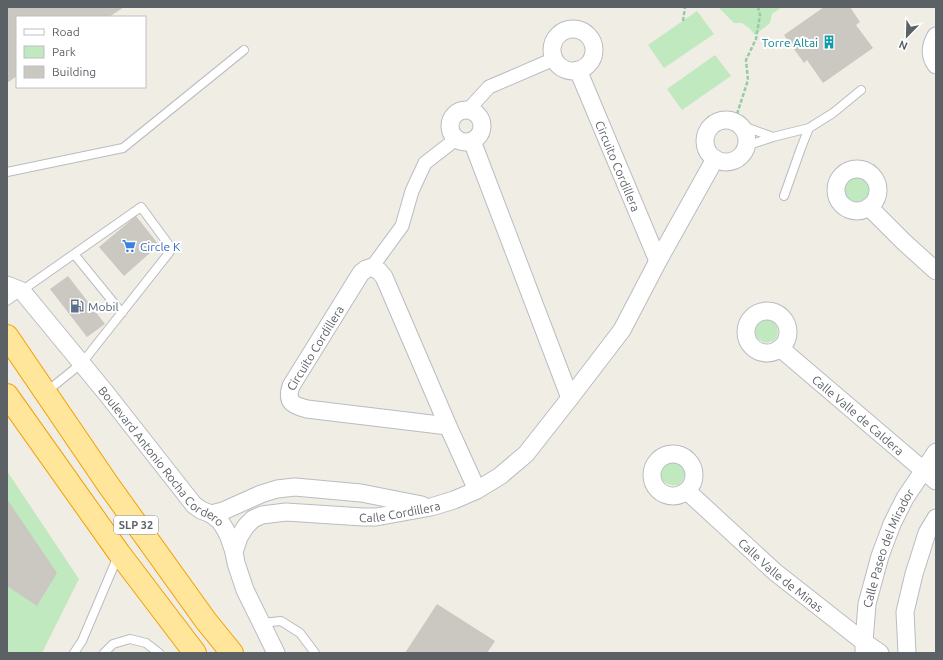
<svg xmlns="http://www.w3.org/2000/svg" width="943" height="660" viewBox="0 0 943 660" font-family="Ubuntu,sans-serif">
<rect width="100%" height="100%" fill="#f0ede4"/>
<path fill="#c0e9bf" d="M718 7H782L772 14 770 23 755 35 750 29 742 23H734Z
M697 11 714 34 664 68 648 45Z
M715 55 731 76 682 110 667 89Z
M843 189a13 13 0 1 1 26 0a13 13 0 1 1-26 0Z
M765 318C775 319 781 328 776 338 772 344 761 344 757 337 753 330 757 319 765 318Z
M670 460C675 461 680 460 683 464 688 470 684 480 679 485 660 488 654 470 670 460Z
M7 471 79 579 42 653H7Z"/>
<path fill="#cbc7c1" d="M7 7H124L109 17H17V76L7 83Z
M824 7H850L860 22 856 25 873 48 823 83 807 60 804 63 784 35Z
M136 216 159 245 124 276 99 247Z
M68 276 105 324 87 337 50 289Z
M7 499 57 573 37 606 7 586Z
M437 604 495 641 487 653H405Z"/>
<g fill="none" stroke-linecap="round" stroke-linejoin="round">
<g stroke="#b9bcc1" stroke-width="10">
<path id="service" d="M740 125 773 137
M746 146 773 137 809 128 833 113 861 90
M7 172 123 148 244 50
M784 196 801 148 809 128
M74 254 122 313
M7 301 141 207 172 249 82 363 46 392
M262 623 281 621 300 633 315 653
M74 653 82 641 118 556
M104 653 113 644 130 639 146 643 159 653"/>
</g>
<g stroke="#b9bcc1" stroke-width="15">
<path id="pedestrian" d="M468 110 489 87 554 59
M372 267 402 226 412 191 425 163 456 139"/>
</g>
<g stroke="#b9bcc1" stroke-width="19">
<g id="minor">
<circle cx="573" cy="50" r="21"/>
<path d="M936 36C930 46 929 55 936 65"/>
<path id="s1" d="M578 70 658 261"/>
<circle cx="466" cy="126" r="16"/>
<circle cx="726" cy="141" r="21"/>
<path d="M472 141 570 398"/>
<circle cx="857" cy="190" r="21"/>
<path d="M869 207 904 242 936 271"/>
<path id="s2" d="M7 285 22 291 106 393 194 505 201 510 211 514 220 521 225 529 229 537 234 552 236 563 245 590 276 653"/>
<circle cx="767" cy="332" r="21"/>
<path id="s3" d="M780 348 936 481"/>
<path id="s4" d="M448 426 307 409C292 405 286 402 291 386L361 273 366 269 372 267 379 271 384 277 448 426 477 490"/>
<circle cx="673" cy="475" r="21"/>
<path id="s5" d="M687 491 775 572 864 642 880 653"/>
<path d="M211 514 223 511 261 494 277 489 295 487 361 493 422 505"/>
<path id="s6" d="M234 552 239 537 246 526 253 519 262 515 286 512 363 517H376L431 507 454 500 477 490 500 476 526 454 570 398 622 330 658 261 715 159"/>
<path id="s7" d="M864 651V642L867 604 880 556 892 524 905 498 936 452"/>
<path d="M907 653 905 612 914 574 927 533 936 518"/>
</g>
</g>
<g stroke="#f4a000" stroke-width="24">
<path id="trunk" d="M7 336 107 483 206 621 232 653
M7 395 119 553 195 653"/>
</g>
<path stroke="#97caa5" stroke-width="2.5" stroke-dasharray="4 2" stroke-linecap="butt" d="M683 21 685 7
M737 114 748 80 746 60 756 39 760 15 758 7"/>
<use href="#service" stroke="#fff" stroke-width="8"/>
<use href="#pedestrian" stroke="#fff" stroke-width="13"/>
<use href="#minor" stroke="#fff" stroke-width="17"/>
<use href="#trunk" stroke="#ffe69b" stroke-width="22"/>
</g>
<defs>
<g id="building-bare" transform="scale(1.08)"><path d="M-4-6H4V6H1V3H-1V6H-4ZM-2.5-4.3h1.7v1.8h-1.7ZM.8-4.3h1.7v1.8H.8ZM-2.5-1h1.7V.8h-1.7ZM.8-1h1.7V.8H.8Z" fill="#0f9aa8" stroke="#fff" stroke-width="2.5" paint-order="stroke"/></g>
<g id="supermarket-bare" transform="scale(1.08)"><path d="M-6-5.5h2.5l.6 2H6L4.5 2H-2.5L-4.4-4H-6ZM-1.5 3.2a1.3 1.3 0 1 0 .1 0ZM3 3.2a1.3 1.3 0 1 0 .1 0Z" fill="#3f7fe0" stroke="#fff" stroke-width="2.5" paint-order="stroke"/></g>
<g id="fuel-bare" transform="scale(1.08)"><path d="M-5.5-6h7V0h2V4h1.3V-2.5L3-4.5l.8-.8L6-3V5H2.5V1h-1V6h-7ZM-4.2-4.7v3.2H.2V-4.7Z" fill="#5c6f8a" stroke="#fff" stroke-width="2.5" paint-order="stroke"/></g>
</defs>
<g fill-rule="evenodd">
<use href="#building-bare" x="829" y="42"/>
<use href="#supermarket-bare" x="129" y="246"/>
<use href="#fuel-bare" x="77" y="306"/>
</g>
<g text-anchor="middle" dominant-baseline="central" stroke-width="4" stroke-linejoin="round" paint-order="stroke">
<rect fill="#fff" stroke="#8d9094" stroke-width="1" x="114" y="516" width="44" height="18" rx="3"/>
<g font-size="11" font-weight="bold" fill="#5c6166">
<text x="136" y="525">SLP 32</text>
</g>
<g font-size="12" fill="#0d838f" stroke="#fff" text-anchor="end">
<text x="818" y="42">Torre Altai</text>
</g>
<g font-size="12" fill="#5c6166" stroke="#fff">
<text stroke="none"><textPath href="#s1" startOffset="104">Circuito Cordillera</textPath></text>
<text stroke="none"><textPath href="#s4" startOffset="221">Circuito Cordillera</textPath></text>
<text stroke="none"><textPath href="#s3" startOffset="103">Calle Valle de Caldera</textPath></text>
<text stroke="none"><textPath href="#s2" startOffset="233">Boulevard Antonio Rocha Cordero</textPath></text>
<text stroke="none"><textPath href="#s6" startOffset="187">Calle Cordillera</textPath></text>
<text stroke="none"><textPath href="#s7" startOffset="107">Calle Paseo del Mirador</textPath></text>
<text stroke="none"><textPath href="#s5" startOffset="126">Calle Valle de Minas</textPath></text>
</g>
<g font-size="12" fill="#366cbe" stroke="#fff" text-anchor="start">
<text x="140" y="246">Circle K</text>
</g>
<g font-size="12" fill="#4e5e75" stroke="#fff" text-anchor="start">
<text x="88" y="306">Mobil</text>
</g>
</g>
<rect width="943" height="660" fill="none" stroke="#5c6166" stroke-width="16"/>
<rect x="16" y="16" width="130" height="72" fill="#ffffff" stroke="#bec0c2"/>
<rect x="24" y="29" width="20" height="6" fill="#ffffff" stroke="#bec0c2"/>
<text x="52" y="36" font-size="12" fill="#5c6166">Road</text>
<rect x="24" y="46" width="20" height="12" fill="#c0e9bf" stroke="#bec0c2"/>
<text x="52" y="56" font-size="12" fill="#5c6166">Park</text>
<rect x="24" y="66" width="20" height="12" fill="#cbc7c1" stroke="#bec0c2"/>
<text x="52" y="76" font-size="12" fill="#5c6166">Building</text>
<g transform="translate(907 36) rotate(203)" stroke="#ffffff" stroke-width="3" paint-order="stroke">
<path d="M0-3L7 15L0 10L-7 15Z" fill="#5c6166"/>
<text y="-6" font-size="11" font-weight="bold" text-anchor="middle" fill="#5c6166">N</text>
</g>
</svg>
